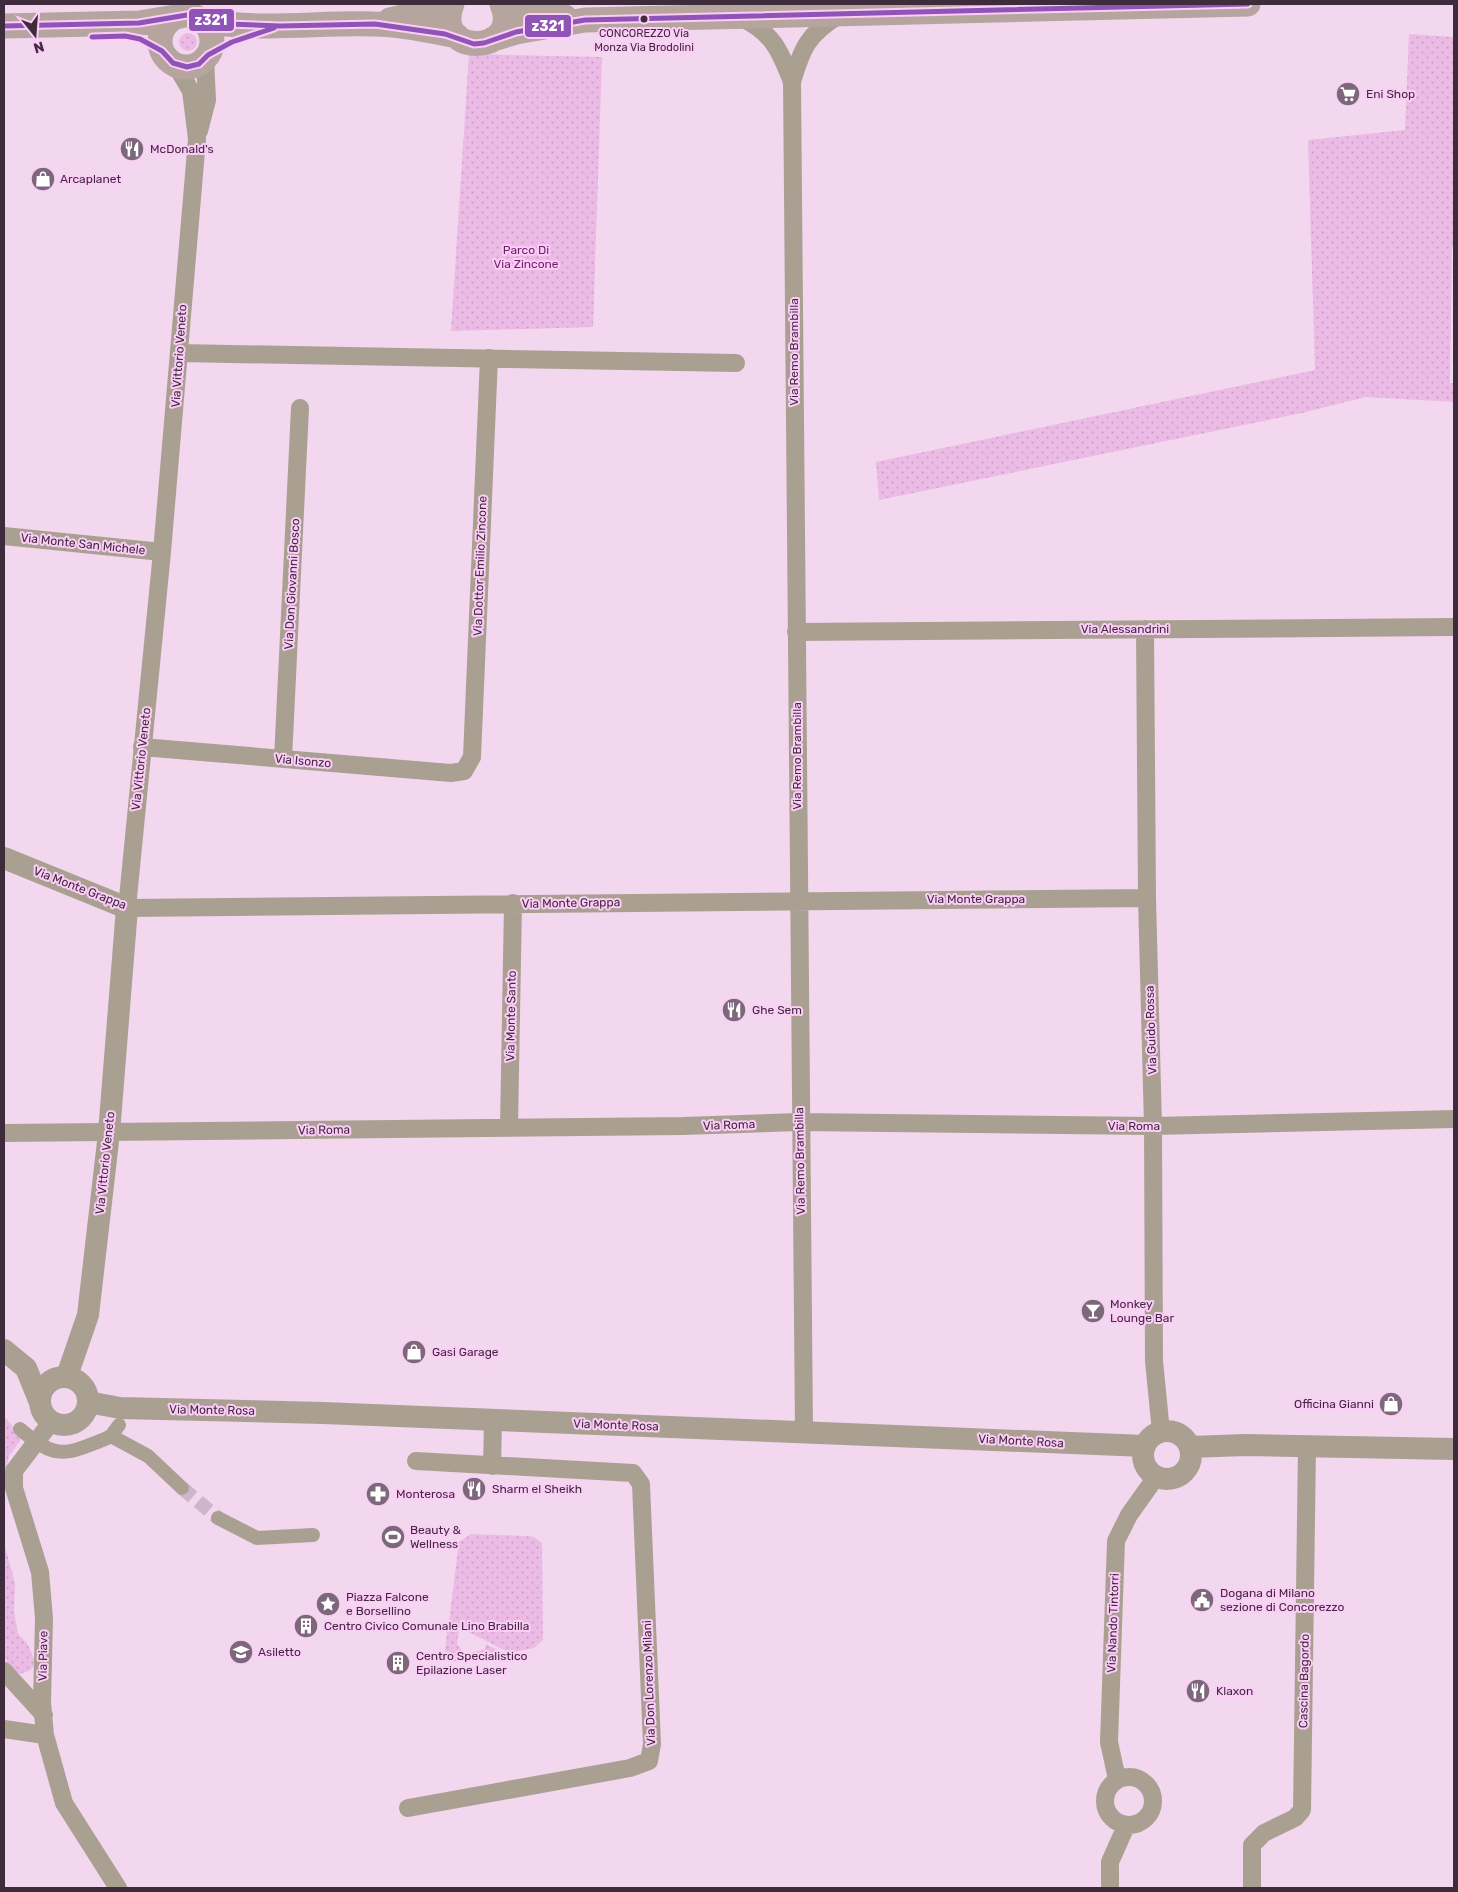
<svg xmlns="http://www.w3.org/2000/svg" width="1458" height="1892" viewBox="0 0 1458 1892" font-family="Rubik,sans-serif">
<defs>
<pattern id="grass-dots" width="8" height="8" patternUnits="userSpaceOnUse" patternTransform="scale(1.25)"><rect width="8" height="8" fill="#ebbbe6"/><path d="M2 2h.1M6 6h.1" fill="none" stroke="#cba1c6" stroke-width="1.8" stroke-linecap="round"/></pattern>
</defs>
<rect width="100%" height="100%" fill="#f2d7ef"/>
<path fill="url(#grass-dots)" d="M179 42a9 9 0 1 1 18 0a9 9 0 1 1-18 0Z
M1409 34 1454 37V247H1452L1450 383H1454V402L1366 397 1302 413 879 500 876 462 1315 370 1308 140 1405 130Z
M469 54 602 57 593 327 451 331Z
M4 1416 22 1438 9 1456 4 1480Z
M471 1534 527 1536 534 1537 542 1543 543 1640 534 1648 510 1653 449 1622 459 1542Z
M4 1543 15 1583 14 1612 18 1634 27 1643 36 1663 31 1670 20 1674 11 1669 4 1657Z
M448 1624 459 1630 457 1643 464 1655 485 1649 486 1644 505 1654 454 1662 445 1651Z"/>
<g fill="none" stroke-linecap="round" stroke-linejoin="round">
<path stroke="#ceb5cb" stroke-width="14" stroke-dasharray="14 7" stroke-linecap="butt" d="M182 1488 218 1518"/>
<path stroke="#aaa092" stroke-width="14" d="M20 1429C55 1459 63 1456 105 1439L111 1436 119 1425
M111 1436 148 1456 182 1488
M218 1518 257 1538 313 1535"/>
<path stroke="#aaa092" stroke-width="18" d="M740 17C772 32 780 50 792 82
M175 64 191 91 197 139 162 552 127 908 1147 898
M199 131 207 100 205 59
M179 353 736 363
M4 536 162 552
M1145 629 1147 898 1153 1126 1154 1361 1161 1432
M796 632 1454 627
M142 747 451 773 464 771 472 757 489 358
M283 759 300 408
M509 1128 513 903
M4 1133 683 1126 799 1122 1153 1126 1454 1119
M52 1421 14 1471V1488L40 1572 44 1618 42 1703 45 1735 64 1803 118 1888
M804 1431 792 82C802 48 808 34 839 15
M492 1466 493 1421
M4 1671 44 1715
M4 1729 45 1735
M1105 1801a24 24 0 1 1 48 0a24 24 0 1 1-48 0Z
M1117 1779 1109 1742 1116 1541 1129 1515 1156 1477
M408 1808 630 1768 649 1761 652 1744 641 1484 633 1473 416 1461
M1110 1888V1862L1126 1826
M1252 1888V1845L1264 1833 1295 1818 1302 1810 1307 1446"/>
<path stroke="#aaa092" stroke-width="22" d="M4 858 127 908 109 1133 88 1315 67 1376
M4 1350 26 1368 39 1400
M40 1401a24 24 0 1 1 48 0a24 24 0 1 1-48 0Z
M88 1402 120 1408 323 1413 1145 1446
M1143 1455a24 24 0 1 1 48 0a24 24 0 1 1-48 0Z
M1190 1447 1245 1445 1454 1449"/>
<path stroke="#b5a59e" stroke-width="25" d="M452 4C431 58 524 55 502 4
M509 4 532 11 565 17
M160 41a26 26 0 1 1 52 0a26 26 0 1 1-52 0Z
M202 20C258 32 317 22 374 24 401 24 431 31 457 36
M390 20 428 11 448 4
M4 26 139 23 181 16
M493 39 516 32 585 20 1248 4"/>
<g stroke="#fdccf8" stroke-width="9">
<path id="bus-1" d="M4 26 139 23 187 15 228 24 280 26 375 24 445 34 474 44 484 43 516 32 585 20 1248 4
M92 37 125 36 140 39 162 51 173 63 187 67 199 64 208 55 232 42 274 28"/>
</g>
<use href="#bus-1" stroke="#8e54b6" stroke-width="5"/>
</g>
<defs>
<g id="supermarket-disc" transform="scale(1.25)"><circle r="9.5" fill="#7d677b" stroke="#fdccf8"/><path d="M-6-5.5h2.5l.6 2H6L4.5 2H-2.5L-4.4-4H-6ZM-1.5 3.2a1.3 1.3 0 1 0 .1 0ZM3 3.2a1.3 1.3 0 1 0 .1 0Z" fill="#fff"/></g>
<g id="restaurant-disc" transform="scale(1.25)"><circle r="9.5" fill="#7d677b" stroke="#fdccf8"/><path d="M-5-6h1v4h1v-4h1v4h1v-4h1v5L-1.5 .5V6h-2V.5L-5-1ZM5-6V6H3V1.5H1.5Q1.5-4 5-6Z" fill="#fff"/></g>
<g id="shop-disc" transform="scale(1.25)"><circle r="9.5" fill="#7d677b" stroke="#fdccf8"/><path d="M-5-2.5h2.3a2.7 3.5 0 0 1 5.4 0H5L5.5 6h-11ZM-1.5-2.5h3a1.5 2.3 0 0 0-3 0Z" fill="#fff"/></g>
<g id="bar-disc" transform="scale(1.25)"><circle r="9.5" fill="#7d677b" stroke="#fdccf8"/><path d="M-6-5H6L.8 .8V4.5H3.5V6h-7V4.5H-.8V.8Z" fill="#fff"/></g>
<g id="pharmacy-disc" transform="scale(1.25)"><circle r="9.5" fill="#7d677b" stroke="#fdccf8"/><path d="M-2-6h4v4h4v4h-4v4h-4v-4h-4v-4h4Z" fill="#fff"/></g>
<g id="stadium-disc" transform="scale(1.25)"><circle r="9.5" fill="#7d677b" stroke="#fdccf8"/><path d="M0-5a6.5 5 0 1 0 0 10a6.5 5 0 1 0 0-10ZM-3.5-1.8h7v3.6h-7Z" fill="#fff"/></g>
<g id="civic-disc" transform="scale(1.25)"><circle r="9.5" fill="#7d677b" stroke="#fdccf8"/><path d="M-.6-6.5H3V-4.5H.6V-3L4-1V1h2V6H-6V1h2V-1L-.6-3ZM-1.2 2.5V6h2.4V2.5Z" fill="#fff"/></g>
<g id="sight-disc" transform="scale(1.25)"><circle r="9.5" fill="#7d677b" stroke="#fdccf8"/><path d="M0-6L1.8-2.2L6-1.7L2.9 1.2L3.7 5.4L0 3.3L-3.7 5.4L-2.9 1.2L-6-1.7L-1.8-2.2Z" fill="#fff"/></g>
<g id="building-disc" transform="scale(1.25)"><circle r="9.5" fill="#7d677b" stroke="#fdccf8"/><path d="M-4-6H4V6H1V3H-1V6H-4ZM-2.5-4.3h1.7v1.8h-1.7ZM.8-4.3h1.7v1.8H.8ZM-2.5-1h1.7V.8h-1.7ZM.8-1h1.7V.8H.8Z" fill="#fff"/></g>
<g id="school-disc" transform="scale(1.25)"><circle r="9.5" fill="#7d677b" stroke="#fdccf8"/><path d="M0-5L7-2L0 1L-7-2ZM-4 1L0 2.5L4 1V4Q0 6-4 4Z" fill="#fff"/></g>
</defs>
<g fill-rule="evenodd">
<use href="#supermarket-disc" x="1348" y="94"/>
<use href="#restaurant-disc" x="132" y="149"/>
<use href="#shop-disc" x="43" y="179"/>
<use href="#restaurant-disc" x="734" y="1010"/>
<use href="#bar-disc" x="1093" y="1311"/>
<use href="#shop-disc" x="414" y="1352"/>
<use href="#shop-disc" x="1391" y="1404"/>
<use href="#restaurant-disc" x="474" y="1489"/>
<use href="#pharmacy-disc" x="378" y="1494"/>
<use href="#stadium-disc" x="393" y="1537"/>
<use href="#civic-disc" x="1202" y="1600"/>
<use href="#sight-disc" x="328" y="1604"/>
<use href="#building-disc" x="306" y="1626"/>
<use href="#school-disc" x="241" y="1652"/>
<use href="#building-disc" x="398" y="1663"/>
<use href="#restaurant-disc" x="1198" y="1691"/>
</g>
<circle fill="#3e2b3c" stroke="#fdccf8" stroke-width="2" cx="644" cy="19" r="4.5"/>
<g text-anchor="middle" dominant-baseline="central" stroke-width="4" stroke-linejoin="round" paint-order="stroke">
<g font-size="11" fill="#3e2b3c" stroke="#fdccf8">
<text x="644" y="33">CONCOREZZO Via<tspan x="644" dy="14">Monza Via Brodolini</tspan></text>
</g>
<g font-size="12" fill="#3e2b3c" stroke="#fdccf8" text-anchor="start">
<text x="1366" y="94">Eni Shop</text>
<text x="150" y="149">McDonald's</text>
<text x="60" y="179">Arcaplanet</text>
<text x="752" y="1010">Ghe Sem</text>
<text x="1110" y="1304">Monkey<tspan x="1110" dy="14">Lounge Bar</tspan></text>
<text x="432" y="1352">Gasi Garage</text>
<text x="1374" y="1404" text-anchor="end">Officina Gianni</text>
<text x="492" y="1489">Sharm el Sheikh</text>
<text x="396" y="1494">Monterosa</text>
<text x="410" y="1530">Beauty &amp;<tspan x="410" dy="14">Wellness</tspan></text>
<text x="1220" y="1593">Dogana di Milano<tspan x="1220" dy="14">sezione di Concorezzo</tspan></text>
<text x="346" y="1597">Piazza Falcone<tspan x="346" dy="14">e Borsellino</tspan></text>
<text x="324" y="1626">Centro Civico Comunale Lino Brabilla</text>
<text x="258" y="1652">Asiletto</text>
<text x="416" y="1656">Centro Specialistico<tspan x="416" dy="14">Epilazione Laser</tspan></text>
<text x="1216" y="1691">Klaxon</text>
</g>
<g font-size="12" fill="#6d1f69" stroke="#fdccf8">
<text x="526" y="250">Parco Di<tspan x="526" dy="14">Via Zincone</tspan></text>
</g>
<g font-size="12" fill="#3e2b3c" stroke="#fdccf8">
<text transform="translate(794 352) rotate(-90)">Via Remo Brambilla</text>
<text transform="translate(179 356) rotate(-86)">Via Vittorio Veneto</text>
<text transform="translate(83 544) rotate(6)">Via Monte San Michele</text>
<text transform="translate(480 566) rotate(-88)">Via Dottor Emilio Zincone</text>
<text transform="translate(292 584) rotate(-87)">Via Don Giovanni Bosco</text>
<text x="1125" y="629">Via Alessandrini</text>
<text transform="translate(797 756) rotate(-90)">Via Remo Brambilla</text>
<text transform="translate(141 759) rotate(-84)">Via Vittorio Veneto</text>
<text transform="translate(303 761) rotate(5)">Via Isonzo</text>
<text transform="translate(80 888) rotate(21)">Via Monte Grappa</text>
<text x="976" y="899">Via Monte Grappa</text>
<text transform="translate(571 903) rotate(-1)">Via Monte Grappa</text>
<text transform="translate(511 1016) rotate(-89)">Via Monte Santo</text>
<text transform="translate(1151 1030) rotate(-92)">Via Guido Rossa</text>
<text transform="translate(729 1125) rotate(-2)">Via Roma</text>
<text x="1134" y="1126">Via Roma</text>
<text transform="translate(324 1130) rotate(-1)">Via Roma</text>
<text transform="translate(800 1161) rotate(-91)">Via Remo Brambilla</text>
<text transform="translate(105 1163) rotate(-84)">Via Vittorio Veneto</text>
<text transform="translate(212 1410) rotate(1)">Via Monte Rosa</text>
<text transform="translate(616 1425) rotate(2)">Via Monte Rosa</text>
<text transform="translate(1021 1441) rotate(3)">Via Monte Rosa</text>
<text transform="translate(1113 1623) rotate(-88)">Via Nando Tintorri</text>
<text transform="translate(43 1656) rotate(-89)">Via Piave</text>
<text transform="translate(1304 1681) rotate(-89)">Cascina Bagordo</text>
<text transform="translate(649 1683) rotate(-92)">Via Don Lorenzo Milani</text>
</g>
</g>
<g stroke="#fdccf8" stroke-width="2">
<rect x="188" y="8" width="47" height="24" rx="5" fill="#8e54b6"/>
<rect x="524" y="14" width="48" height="24" rx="5" fill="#8e54b6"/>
</g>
<g font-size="14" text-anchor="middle" font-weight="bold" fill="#fff">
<text x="211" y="25">z321</text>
<text x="548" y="31">z321</text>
</g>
<rect width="1458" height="1892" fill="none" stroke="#3e2b3c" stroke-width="10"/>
<g transform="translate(35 35) rotate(163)" stroke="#fdccf8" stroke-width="4" paint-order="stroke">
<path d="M0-4L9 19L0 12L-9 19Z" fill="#3e2b3c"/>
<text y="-8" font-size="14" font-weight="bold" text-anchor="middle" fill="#3e2b3c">N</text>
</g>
</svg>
